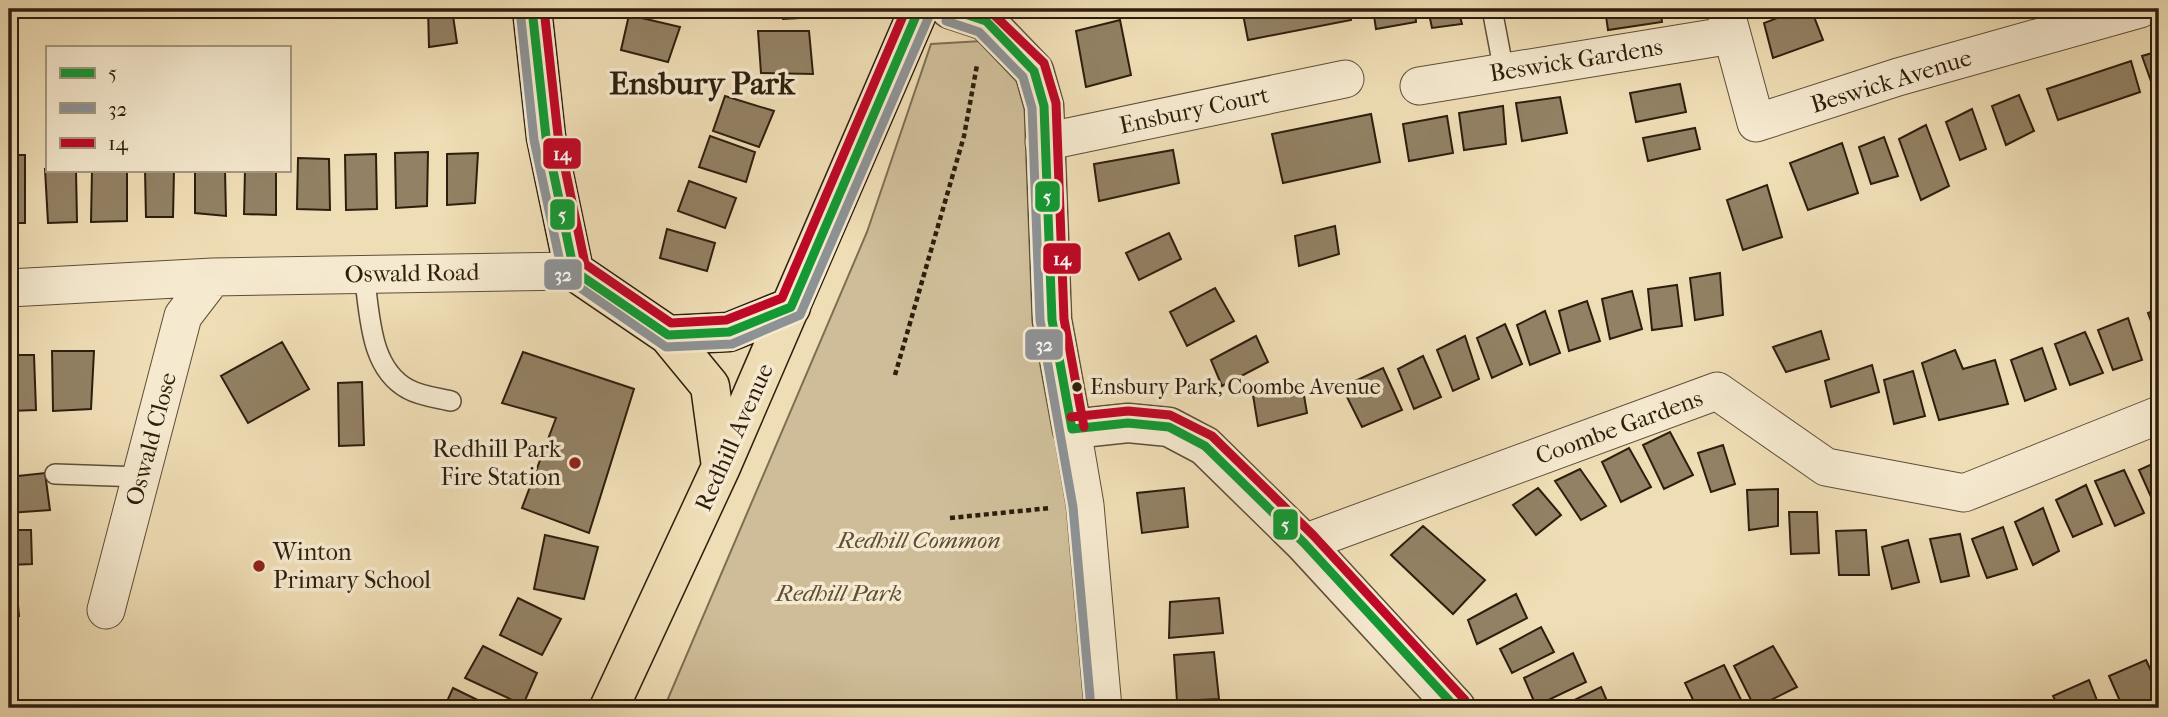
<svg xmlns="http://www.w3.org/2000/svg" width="2168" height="717" viewBox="0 0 2168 717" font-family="'IM FELL French Canon',serif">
<rect width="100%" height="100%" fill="#efddb5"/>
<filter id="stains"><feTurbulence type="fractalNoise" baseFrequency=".00286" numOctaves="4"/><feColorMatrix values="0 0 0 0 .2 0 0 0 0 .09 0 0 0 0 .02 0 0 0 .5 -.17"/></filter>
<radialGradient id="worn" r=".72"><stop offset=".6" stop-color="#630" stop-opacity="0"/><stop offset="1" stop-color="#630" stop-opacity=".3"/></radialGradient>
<path fill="#cebd98" stroke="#7e6e52" stroke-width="2" d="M982 41 1034 71 1103 708H664L867 232 931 44Z"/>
<path fill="#928164" stroke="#2d1e0d" stroke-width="2" d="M428 9H452L457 43 429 47Z
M782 9H834L835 16 783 19Z
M1242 9H1349L1351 20 1248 40Z
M1373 9H1415L1416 22 1376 29Z
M1428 9H1458L1462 24 1432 28Z
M1605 9H1660L1662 22 1608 30Z
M1801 9H1811L1823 40 1773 58 1764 23Z
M629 15 680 27 668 62 621 50Z
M1120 20 1131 75 1086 87 1076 31Z
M758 31H809L813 74 761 73Z
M2159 51V97L2157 98 2142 56Z
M2131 61 2140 92 2058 120 2047 89Z
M1680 84 1686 112 1636 122 1630 93Z
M2019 95 2034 131 2006 145 1992 106Z
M725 96 774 111 759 147 713 131Z
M1560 97 1567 133 1522 141 1516 103Z
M1503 106 1506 144 1464 150 1459 113Z
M1972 109 1986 149 1960 160 1946 122Z
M1371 114 1380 162 1283 183 1272 134Z
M1447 116 1453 153 1409 161 1403 124Z
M1926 125 1949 186 1921 200 1899 139Z
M1695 128 1700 149 1648 161 1643 138Z
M710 136 755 152 746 182 699 167Z
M1884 137 1898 176 1871 184 1859 147Z
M1842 143 1858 193 1808 210 1790 163Z
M1173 150 1179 183 1099 201 1094 164Z
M428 152 427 206 396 208 395 153Z
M478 153 475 203 447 205V154Z
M376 154 377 209 346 210 345 155Z
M9 155H25V223H9Z
M298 158 329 159 330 210 297 209Z
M45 169 76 170 77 222 48 223Z
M92 170H127V221L91 222Z
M145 170H174L173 217H146Z
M195 170H225L226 216 195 213Z
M245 170H276V215L244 214Z
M689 181 736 198 725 228 678 211Z
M1767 185 1782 237 1743 250 1727 200Z
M1335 226 1339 254 1299 266 1295 236Z
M667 229 715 243 707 271 660 258Z
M1169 233 1181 259 1139 280 1126 253Z
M1720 273 1723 315 1695 320 1690 278Z
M1677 285 1682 326 1652 330 1648 289Z
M1215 288 1234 321 1187 346 1170 312Z
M1632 291 1642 329 1610 339 1602 299Z
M1587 301 1600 341 1569 351 1559 311Z
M2159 308V342L2148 313Z
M1545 311 1560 353 1530 365 1517 325Z
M2128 318 2142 360 2113 370 2098 330Z
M1505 324 1522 364 1492 378 1477 338Z
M1821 331 1829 359 1786 372 1773 347Z
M2085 332 2103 373 2070 385 2055 344Z
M1256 336 1268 362 1222 386 1211 360Z
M1465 336 1479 379 1453 391 1437 350Z
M282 342 309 389 248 423 221 376Z
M2042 348 2056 389 2025 401 2011 360Z
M1955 350 1963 369 1995 360 2008 404 1939 420 1922 363Z
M52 351H94L91 409 53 411Z
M523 352 634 389 589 533 522 508 556 418 502 403Z
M9 355H34L36 410 9 411Z
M1423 356 1441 397 1414 409 1398 369Z
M1872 365 1879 392 1831 407 1825 381Z
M1383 368 1402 410 1362 427 1342 387Z
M1913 371 1925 416 1894 424 1884 380Z
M362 382 364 445 339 446 338 383Z
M1302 384 1307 413 1258 426 1253 395Z
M1670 432 1693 475 1664 489 1643 445Z
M1723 445 1735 484 1711 492 1698 453Z
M1629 448 1651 487 1621 502 1602 462Z
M2159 461V507L2156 508 2139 470Z
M1580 469 1606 506 1581 520 1555 481Z
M2124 470 2144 513 2115 526 2095 481Z
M45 473 50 510 9 513V477Z
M2086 485 2102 524 2073 537 2056 500Z
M1184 488 1188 527 1142 533 1137 493Z
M1538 488 1561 515 1536 535 1513 505Z
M1778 489V526L1749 530 1747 490Z
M2043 508 2059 551 2033 565 2015 522Z
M1789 512H1817L1819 553 1791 554Z
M1423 526 1485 580 1453 614 1391 555Z
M2003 527 2017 569 1987 578 1972 539Z
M9 530H31L32 564 9 565Z
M1866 530 1869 575H1839L1836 531Z
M1960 534 1969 576 1941 582 1930 539Z
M545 535 598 547 584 599 534 589Z
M1908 540 1919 582 1892 589 1882 547Z
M9 584H16L19 616H9Z
M1516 594 1527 618 1477 644 1468 620Z
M518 598 561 619 542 655 500 635Z
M1219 598 1223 633 1169 638 1170 602Z
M1541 627 1554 652 1512 673 1500 649Z
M483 646 537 673 523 705 465 678Z
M1773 646 1797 687 1755 708 1734 666Z
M1214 652 1219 699 1177 701 1174 655Z
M1573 653 1586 682 1536 706 1524 678Z
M2146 660 2159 688V708H2123L2109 676Z
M1724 665 1745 708H1697L1685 683Z
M2089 680 2100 708H2059L2053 696Z
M1601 687 1610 708H1558Z
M453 688 494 708H444Z"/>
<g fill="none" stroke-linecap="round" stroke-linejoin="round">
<g stroke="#5e4e37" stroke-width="22">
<path id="service" d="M1492 9 1504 72
M364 274C370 313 369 368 408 389 420 396 438 398 451 401
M55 474 141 477"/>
</g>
<g stroke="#5e4e37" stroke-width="39">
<path id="minor" d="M1725 9 1756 123 1898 77 2140 9
M1419 86 1732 35
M1044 142 1345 79
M9 288 213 277 574 271
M1072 429 1085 505 1103 708
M1304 543 1717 391 1826 467 1964 493 2159 415
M106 610 183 316 213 277"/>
</g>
<g stroke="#5e4e37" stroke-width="41">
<path id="tertiary" d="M950 9 986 21 1034 71 1044 106 1052 320 1072 429 1128 423 1169 427 1205 446 1304 543 1456 708"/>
</g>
<g stroke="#2d1e0d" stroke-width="41">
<path id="primary" d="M532 9 546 137 574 271 668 335 729 332 791 307
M668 335 710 386 721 467
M609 708 721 467 919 9"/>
</g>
<path stroke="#2d1e0d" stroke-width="4.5" stroke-dasharray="5 3.5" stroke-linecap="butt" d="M895 375 964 136 977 65
M950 518 1050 508"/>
<use href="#service" stroke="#f5e9cf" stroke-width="19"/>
<use href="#minor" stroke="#f5e9cf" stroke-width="37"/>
<use href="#tertiary" stroke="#f5e9cf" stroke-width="38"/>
<use href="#primary" stroke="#efddb5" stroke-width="38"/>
<g stroke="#f5e9cf" stroke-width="14">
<path id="bus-1" d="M532 9 546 137 574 271 668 335 729 332 791 307 919 9
M950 9 986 21 1034 71 1044 106 1052 320 1072 429
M1072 429 1128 423 1169 427 1205 446 1304 543 1456 708"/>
</g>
<g stroke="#f5e9cf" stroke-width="14">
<path id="bus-2" d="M520 10 534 140 563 276 666 347 732 344 800 315 930 14
M946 21 979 32 1023 77 1032 108 1040 320 1073 507 1091 708"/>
</g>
<g stroke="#f5e9cf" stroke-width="14">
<path id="bus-3" d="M544 9 558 135 585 264 671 323 726 320 782 298 906 9
M988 9 1044 63 1056 103 1064 319 1084 427
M1071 417 1128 411 1170 415 1212 436 1313 535 1465 700"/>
</g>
<use href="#bus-1" stroke="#149934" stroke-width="9"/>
<use href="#bus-2" stroke="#8d9295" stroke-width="9"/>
<use href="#bus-3" stroke="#be0826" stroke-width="9"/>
</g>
<circle fill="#2d1e0d" stroke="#f5e9cf" stroke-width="2.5" cx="1077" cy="387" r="6"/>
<g fill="#8f2418" stroke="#f5e9cf" stroke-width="2.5">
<circle cx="575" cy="463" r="7"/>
<circle cx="259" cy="566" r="7"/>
</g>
<g text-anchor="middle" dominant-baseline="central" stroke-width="7" stroke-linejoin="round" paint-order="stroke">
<g font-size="22" fill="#2d1e0d" stroke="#f5e9cf" text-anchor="start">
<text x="1090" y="387">Ensbury Park, Coombe Avenue</text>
</g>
<g font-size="24" fill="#2d1e0d" stroke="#f5e9cf">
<text transform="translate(1576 60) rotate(-9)">Beswick Gardens</text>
<text transform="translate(1891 81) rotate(-17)">Beswick Avenue</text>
<text transform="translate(1194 110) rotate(-12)">Ensbury Court</text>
<text transform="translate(412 273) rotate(-1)">Oswald Road</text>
<text transform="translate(1619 427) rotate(-20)">Coombe Gardens</text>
<text transform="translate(734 437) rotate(-66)">Redhill Avenue</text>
<text transform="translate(151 439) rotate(-75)">Oswald Close</text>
</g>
<g font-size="24" fill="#2d1e0d" stroke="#f5e9cf" text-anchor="end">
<text x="561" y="449">Redhill Park<tspan x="561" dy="28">Fire Station</tspan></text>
<text x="273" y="552" text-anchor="start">Winton<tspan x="273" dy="28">Primary School</tspan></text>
</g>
<g font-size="24" font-style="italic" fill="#5d4e37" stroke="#f5e9cf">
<text x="919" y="540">Redhill Common</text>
<text x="839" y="593">Redhill Park</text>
</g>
<g font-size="32" font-weight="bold" fill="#2d1e0d" stroke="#f5e9cf">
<text x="702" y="83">Ensbury Park</text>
</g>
</g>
<g stroke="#f5e9cf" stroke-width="2.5">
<rect x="542" y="137" width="40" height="33" rx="7" fill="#be0826"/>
<rect x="1034" y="180" width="27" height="33" rx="7" fill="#149934"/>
<rect x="549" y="198" width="27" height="33" rx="7" fill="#149934"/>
<rect x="1042" y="242" width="40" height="33" rx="7" fill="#be0826"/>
<rect x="543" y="258" width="40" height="33" rx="7" fill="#8d9295"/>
<rect x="1024" y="328" width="40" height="33" rx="7" fill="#8d9295"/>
<rect x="1272" y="508" width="27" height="33" rx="7" fill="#149934"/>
</g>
<g font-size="19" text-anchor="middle" font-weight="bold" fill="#fff">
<text x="562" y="160">14</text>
<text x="1047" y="203">5</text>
<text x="562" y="221">5</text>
<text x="1062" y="265">14</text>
<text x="563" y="281">32</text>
<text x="1044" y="351">32</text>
<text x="1285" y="531">5</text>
</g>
<rect width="2168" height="717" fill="none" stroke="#efddb5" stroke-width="35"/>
<rect x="10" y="10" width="2147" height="696" fill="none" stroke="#2d1e0d" stroke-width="3.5"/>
<rect x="18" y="18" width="2133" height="682" fill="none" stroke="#2d1e0d" stroke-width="2"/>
<rect x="46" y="46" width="245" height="126" fill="#f5e9cf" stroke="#a59881" stroke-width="2"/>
<rect x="60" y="68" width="35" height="10" fill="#149934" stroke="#a59881" stroke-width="2"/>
<text x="108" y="80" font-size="21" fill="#2d1e0d">5</text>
<rect x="60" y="103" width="35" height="10" fill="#8d9295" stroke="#a59881" stroke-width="2"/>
<text x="108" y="116" font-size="21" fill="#2d1e0d">32</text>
<rect x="60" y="138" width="35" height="10" fill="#be0826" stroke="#a59881" stroke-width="2"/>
<text x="108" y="150" font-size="21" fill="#2d1e0d">14</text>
<rect width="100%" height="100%" filter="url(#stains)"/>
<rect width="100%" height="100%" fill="url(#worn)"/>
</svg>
